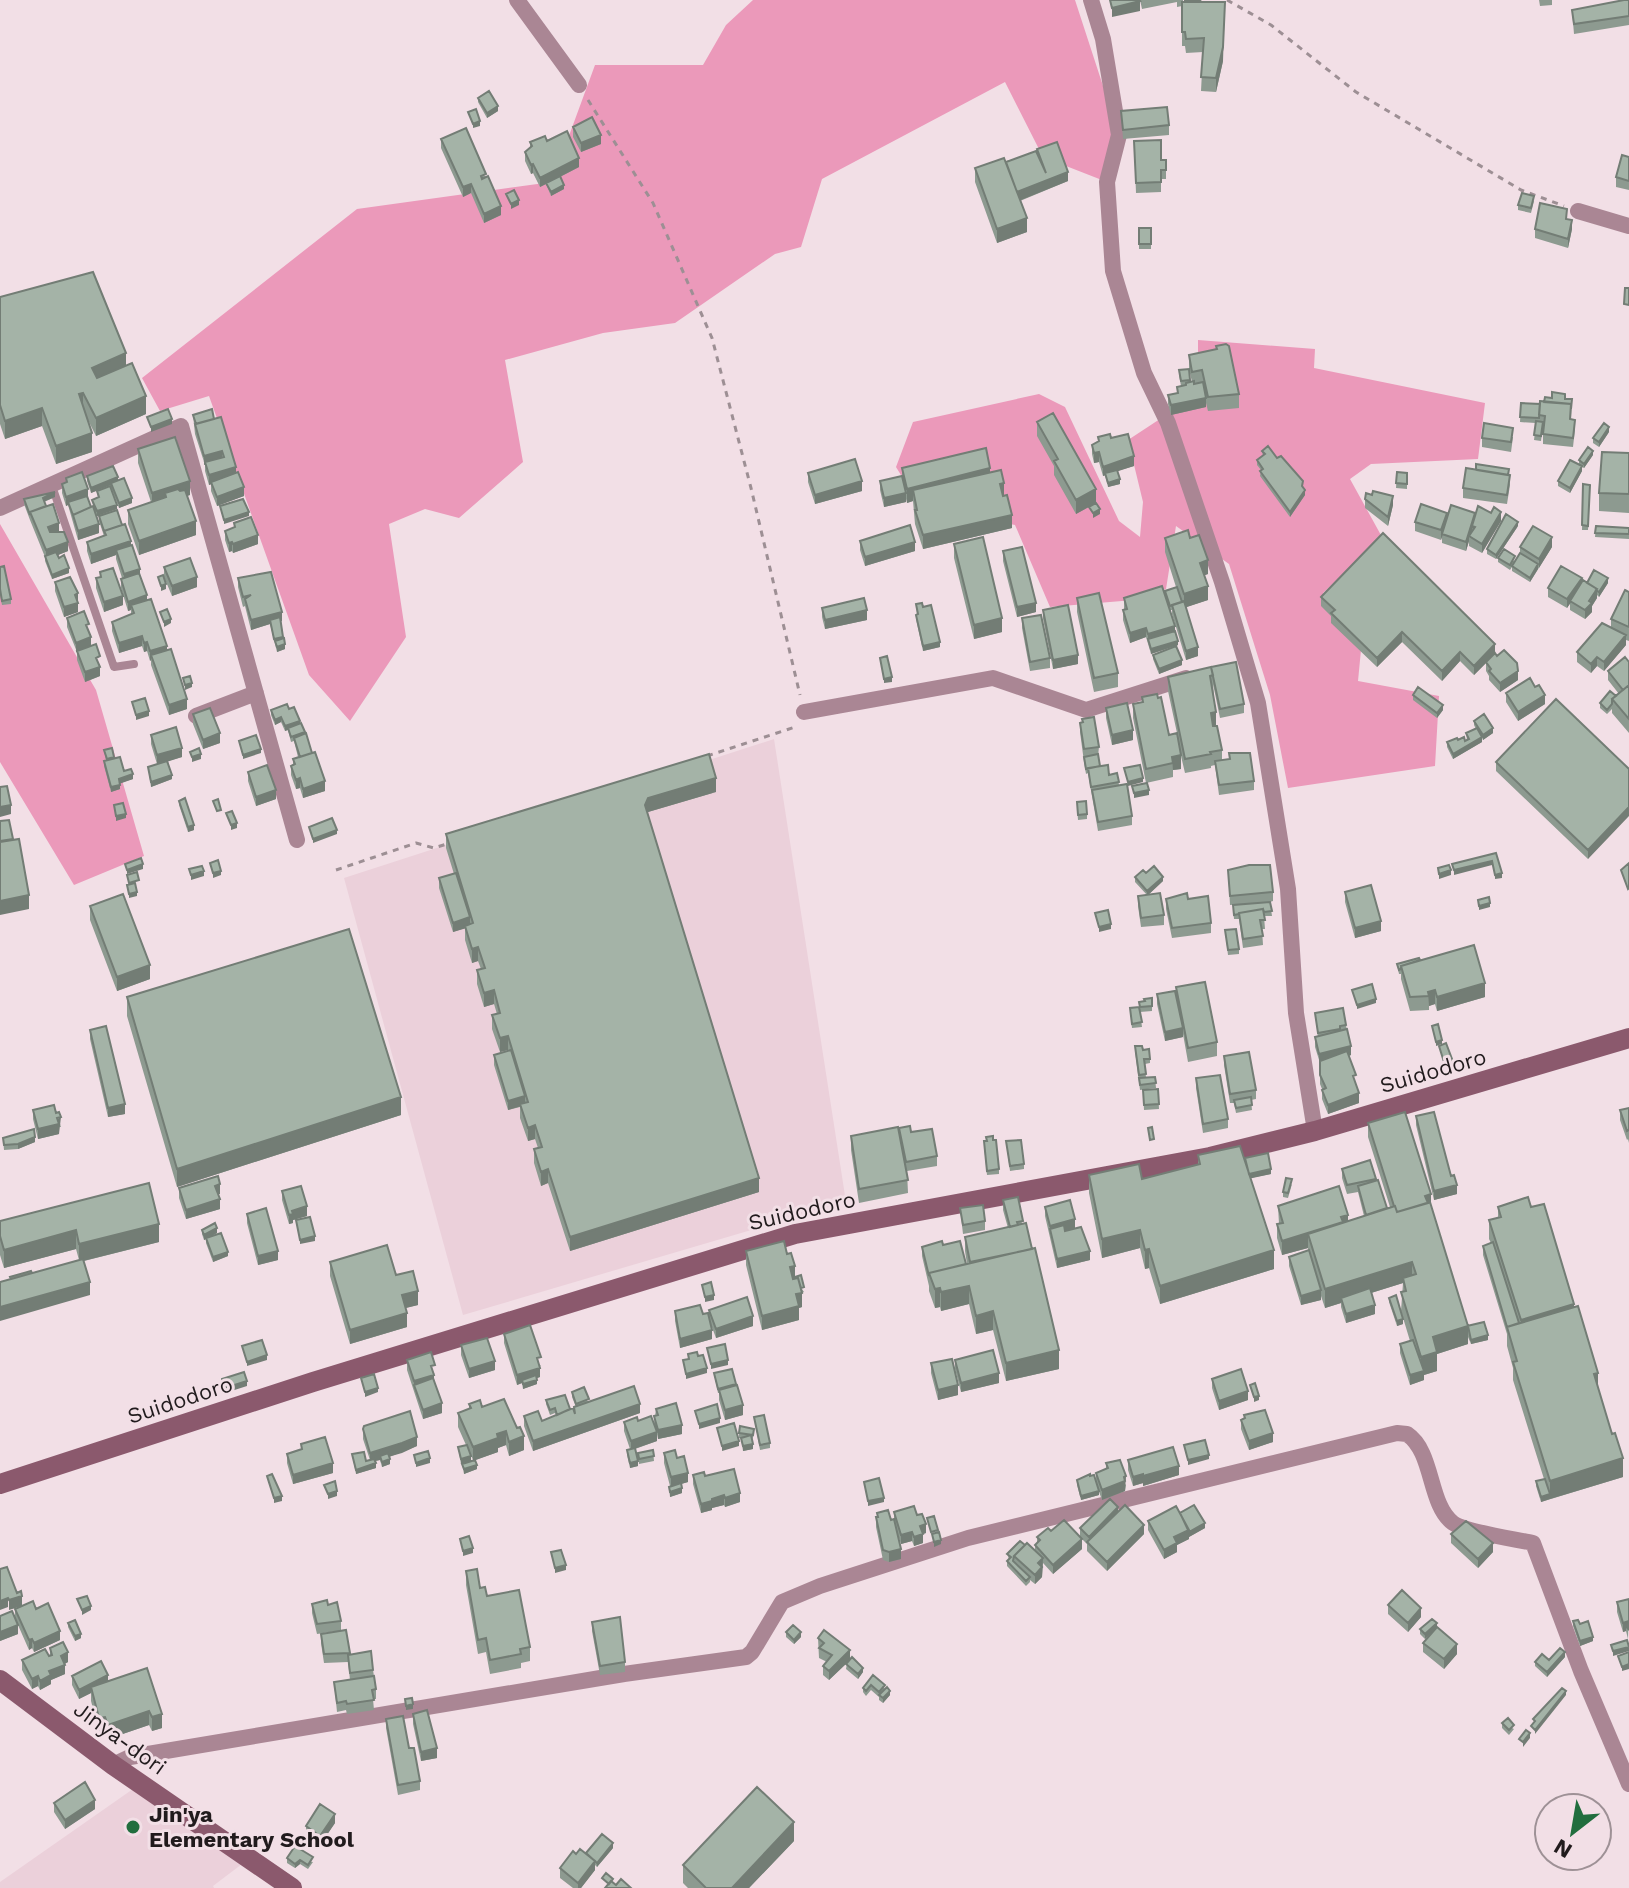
<svg xmlns="http://www.w3.org/2000/svg" width="1629" height="1888" viewBox="0 0 1629 1888" font-family="'Work Sans',sans-serif">
<rect width="100%" height="100%" fill="#f2dfe6"/>
<path fill="#ebd0da" d="M774 739 846 1202 463 1315 344 878Z
M133 1789 242 1864 213 1886 214 1888H0V1882Z"/>
<path fill="#eb99ba" d="M753 0H1075L1119 135 1107 182 1043 157 1005 82 822 179 801 247 775 254 675 323 603 333 505 360 523 462 459 518 425 509 389 524 406 637 350 721 309 675 209 396 160 411 142 378 357 209 552 182 595 65H703L726 25Z
M1198 340 1315 349 1314 368 1485 403 1478 459 1371 464 1350 479 1382 537 1323 593 1361 650 1358 681 1439 696 1435 766 1288 788 1270 695 1229 564 1176 526 1166 589 1134 600 1050 607 1015 525 920 506 896 467 913 422 1039 394 1065 407 1119 521 1140 537 1143 502 1128 440 1198 394Z
M0 524 96 690 144 856 74 885 0 762Z"/>
<g fill="none" stroke-linecap="round" stroke-linejoin="round">
<path stroke="#9d8f94" stroke-width="3" stroke-dasharray="6 6" stroke-linecap="butt" d="M1227 0 1271 25 1356 92 1521 190 1564 206
M588 100 653 203 712 338 751 488 800 695
M707 756 795 727
M336 870 416 843 434 848 450 843"/>
<path stroke="#aa8694" stroke-width="8" d="M51 483 114 667 134 664"/>
<path stroke="#aa8694" stroke-width="16" d="M517 0 579 85
M1091 0 1103 39 1119 135 1107 182 1113 271 1144 373 1168 423 1222 582 1258 703 1288 889 1296 1013 1315 1131
M1578 211 1629 226
M0 508 181 426 297 840
M804 712 993 678 1086 710 1186 678
M196 716 256 693
M113 1765 130 1757 624 1674 746 1657 752 1652 782 1602 820 1586 968 1538 1397 1433 1407 1434C1434 1452 1428 1504 1453 1523 1465 1532 1515 1539 1533 1543L1581 1671 1629 1784"/>
<path stroke="#8b596d" stroke-width="20" d="M0 1484 313 1382 795 1234 1210 1157 1315 1131 1629 1038
M0 1680 113 1765 292 1888"/>
</g>
<path fill="#8d9a90" d="M1140 0H1183V2H1185L1184 0H1200L1223 61 1216 92 1201 91 1203 52 1186 53 1185 46H1182V6L1177 7V2L1142 9Z
M1539 0H1552V5L1540 6Z
M1629 0V25L1574 34 1572 10Z
M478 98 498 111 487 118 478 102Z
M1121 111 1169 125V135L1123 139Z
M573 127 601 144 581 152 573 137Z
M441 139 486 177 501 215 484 223 471 193 463 197 441 148Z
M547 141 579 167 560 177 564 189 551 196 546 184 540 187 533 173 531 174 525 161V152L530 148V142Z
M1134 141 1161 160 1166 170V179H1161V192L1136 193Z
M1037 149 1068 181 1020 201 1027 232 997 243 975 182V168L1037 154Z
M1629 157V190L1616 187V177Z
M1534 201 1531 213 1518 210V205Z
M1567 219 1572 229 1568 248 1535 238V229Z
M1139 228H1151V249H1139Z
M0 297 126 366 146 414 96 436 88 420 92 452 56 464 42 426 5 439 0 424Z
M1189 355 1239 394V408L1208 411 1206 403V407L1171 415 1168 404V395L1177 393V387L1186 385 1181 386 1179 375 1189 369 1190 382H1192L1189 369Z
M1565 399H1572L1571 419 1575 429 1573 447 1543 444V425L1541 441 1534 440 1536 423 1520 422 1521 403 1540 404 1544 402Z
M193 415 214 419 236 472 244 496 217 506 211 491V484L209 485 205 471V465L195 434Z
M1037 422 1096 503 1076 514 1054 475V466L1037 436Z
M1609 432 1599 447 1593 443V438Z
M1098 437 1111 438 1134 466 1117 471 1120 484 1108 487 1105 475 1103 476 1099 462 1094 463 1092 454V445L1098 442Z
M1513 437 1511 452 1482 447V438Z
M138 449 190 495 187 496 196 535 139 555 128 524V510L151 502 138 463Z
M1262 451 1277 458 1303 486 1305 495 1290 517 1260 476 1261 470 1257 465V460L1263 456Z
M1629 453V513L1599 511V493Z
M1593 455 1584 468 1582 467V471L1570 493 1558 486V481L1579 464V460Z
M902 468 990 472 1004 496 1012 528 923 549 915 524 913 501 907 503 906 499V502L884 507 880 490V481L902 476Z
M1397 472 1407 473V489L1396 488Z
M808 473 862 491 815 504 808 482Z
M1509 475 1510 485 1507 504 1463 498V488Z
M87 476 118 480 132 503 119 508 111 488V485L91 493 87 481Z
M66 478 88 498 91 507 93 506 92 500 98 498 97 491 117 509 97 516 99 533 78 540 68 505 66 506 62 493V484L66 483Z
M1583 484 1590 485 1588 530H1582Z
M55 497 44 502 68 551 58 555 69 573 52 579 45 561V557L30 520 24 504V499Z
M1365 499 1393 505 1388 526 1365 508Z
M1475 513H1491L1501 521 1482 553 1469 546V541L1466 551 1442 543V536L1441 540 1415 531V522L1447 519Z
M99 516 122 525 131 545 147 600 167 650 187 709 169 715 151 665V660L150 661 147 651 144 652 142 646 119 653 112 631V622L131 614V610L128 611 121 588V579L122 578 116 559V555L91 564 87 551V542L104 536 99 521Z
M234 523 258 544 233 553 232 551 229 552 225 540V531L234 528Z
M1518 526 1496 559 1487 554V549Z
M1596 526 1629 528V539L1595 537Z
M1165 538H1190L1208 574 1204 575 1208 600 1186 607 1198 656 1186 660 1172 614V610H1170L1166 599 1178 645 1176 646 1182 665 1159 674 1153 659V655L1175 646 1151 654 1146 637 1130 643 1123 620V610H1124V598L1165 595V591L1176 587 1165 552Z
M860 541 915 551 865 566 860 550Z
M954 544 1002 632 974 639 954 558Z
M1520 547H1552L1530 582 1512 571V567L1510 570 1498 562V558L1515 561 1520 553Z
M1003 551 1036 612 1017 617 1003 561Z
M0 567 11 599V604L2 605 0 594Z
M164 567 197 587 172 596 164 577Z
M100 572 123 605 104 612 96 588V578L100 577Z
M238 578 282 621H281L285 649 277 652 270 624 251 630 245 606 243 607 238 587Z
M55 582 78 593V612L64 617 55 591Z
M1582 582 1608 583 1599 597 1597 595V598L1592 606V612L1585 619 1570 610V603L1567 608 1548 597V588Z
M1629 592V641L1626 640V645L1604 671 1597 666 1591 673 1577 662V652L1611 628V619Z
M1321 597 1495 654 1518 680 1500 692 1489 680V676L1486 671V663L1474 675 1460 661 1442 681 1402 642 1377 667 1331 623V616L1321 606Z
M1077 598 1118 673V687L1094 692 1077 612Z
M916 604 923 607 940 647 923 651 916 619V615L917 614Z
M822 608 867 620 825 629 822 617Z
M1043 610 1078 664 1053 669 1043 619Z
M67 618 89 632 91 646 100 666V676L85 682 77 660V652L67 627Z
M1022 618 1050 658V668L1030 671 1022 628Z
M1629 662V733L1612 713V709L1607 714 1600 708V703L1619 694 1608 680V671Z
M1211 667 1244 704V713L1220 718 1213 684 1216 726 1222 750V760L1254 781V790L1219 795 1215 765 1211 766V768L1185 773 1181 756V769L1173 770V777L1146 783 1133 718V704L1142 702V697L1169 735 1177 733 1168 691V677Z
M1506 693 1545 704 1518 721 1506 702Z
M1413 695 1443 710 1437 718 1413 700Z
M1106 708 1133 740 1112 745 1106 718Z
M289 709 300 723 325 791 303 798 300 788 296 789 291 775V766L293 765V759L298 757 294 741 291 742 288 730 285 731 281 722 275 725 271 715V710Z
M193 714 220 743 203 749 193 724Z
M1082 719 1099 747 1098 756 1100 766 1109 775 1117 773 1119 785 1132 816V825L1098 831 1088 773 1086 774 1084 762 1080 732V723H1082Z
M1474 721 1493 733 1483 740 1482 738V742L1453 759 1447 747V742L1458 740 1465 741 1467 740 1466 733 1476 729 1474 725Z
M151 735 182 757 168 761 172 779 151 787 148 767 157 764 151 744Z
M104 750 114 759 124 771 133 779 120 783V789L111 792 104 766V761H106Z
M1496 762 1629 769 1588 859 1496 771Z
M248 772 276 799 256 806 248 781Z
M716 792 648 812 647 814 759 1192 570 1251 548 1183 541 1186 534 1163V1149L538 1148 535 1139 528 1141 520 1118V1107L508 1110 494 1065V1055L508 1051V1050L500 1052 492 1029V1015L497 1014 494 1004 484 1007 477 984V970L481 969 478 961 472 963 465 940V928L453 932 439 888V878L454 874 446 848V834Z
M179 801 194 830 188 832 179 805Z
M1077 806 1087 814V819L1078 820Z
M1228 870 1273 892V901L1270 902 1272 916H1264L1265 929H1262L1263 945 1243 948 1239 919H1234L1233 905 1268 902 1230 905Z
M1146 873 1163 881 1148 895 1164 915V925L1141 927 1138 906V896L1147 895 1135 882V877Z
M1345 892 1381 931 1355 938 1345 902Z
M1166 899 1211 923V933L1172 938 1166 909Z
M90 906 150 979 117 991 90 920Z
M1225 930 1239 949V954L1228 955Z
M1420 960 1485 997 1437 1011 1435 1004 1429 1006V1010L1410 1011 1401 979V974H1399L1397 964Z
M1176 987 1217 1042V1056L1188 1062 1183 1034V1037L1165 1041 1157 1004V994L1176 997Z
M127 997 401 1115 177 1187 127 1016Z
M1152 998V1011L1140 1012 1142 1027 1132 1028 1130 1008 1139 1007 1145 1001Z
M1315 1013 1346 1025 1351 1055 1349 1056 1359 1103 1328 1114 1322 1099V1089L1320 1084V1063L1315 1047V1037H1318Z
M90 1030 125 1114 108 1117 90 1039Z
M1143 1050 1150 1059V1063L1145 1064 1146 1078 1155 1077 1156 1088 1140 1090 1135 1051Z
M1224 1056 1256 1090V1099L1251 1100 1252 1110 1236 1113 1234 1103H1230L1224 1065Z
M1196 1078 1228 1119V1128L1203 1133 1196 1088Z
M1158 1089 1159 1109 1144 1110 1143 1090Z
M1629 1108V1143L1628 1139 1627 1140 1620 1120V1110Z
M33 1110 56 1113 61 1127H59V1134L38 1139 33 1119Z
M1416 1116 1451 1176 1457 1194 1434 1200 1416 1125Z
M1368 1123 1431 1206 1468 1326 1488 1340 1471 1344 1468 1337V1344L1437 1354V1371L1424 1375V1380L1410 1385 1400 1353V1344L1410 1341 1401 1311 1403 1283 1371 1293 1375 1314 1346 1323 1341 1307V1303L1325 1308 1321 1296V1300L1301 1305 1289 1266V1257L1308 1250V1248L1282 1255 1277 1238V1224H1279L1278 1206 1348 1221 1364 1216 1358 1192 1347 1194 1342 1178V1169L1376 1179 1386 1208 1390 1207 1368 1137Z
M899 1131 911 1132 937 1156V1166L907 1171 908 1193 859 1203 851 1150V1136Z
M3 1138 35 1142 18 1149 4 1150Z
M1006 1141 1024 1164V1169L1010 1171Z
M984 1146 999 1169V1174L987 1175Z
M1198 1155 1245 1162 1271 1174 1250 1178 1274 1269 1160 1304 1149 1268 1145 1269 1140 1248 1102 1258 1089 1193V1175L1142 1179 1198 1165Z
M1292 1184 1288 1198 1283 1197V1192Z
M179 1188 220 1194H218L220 1209 186 1219 179 1198Z
M282 1191 307 1216 293 1220V1223L289 1224 282 1200Z
M1003 1200 1023 1224 1059 1369 1006 1381 993 1330 976 1334 969 1304 941 1311 940 1307 935 1308 929 1291V1286L922 1256V1247L943 1245 966 1264H967L965 1251V1237L1008 1228 1003 1210Z
M1045 1207 1075 1228 1090 1260 1057 1268 1045 1216Z
M1498 1207H1531L1574 1307 1623 1477 1541 1502 1536 1486V1481L1544 1479 1513 1380V1368L1507 1346V1334L1483 1255V1246L1491 1243 1489 1239V1220L1498 1218Z
M960 1208 985 1221V1230L963 1234Z
M247 1214 278 1260 258 1265 247 1223Z
M0 1221 159 1242 84 1261 90 1295 32 1273 79 1260 76 1249 4 1268 0 1255Z
M202 1230 217 1233 210 1237 228 1256 213 1262 206 1243V1239L204 1240 202 1234Z
M746 1251 795 1279 804 1292 802 1293V1307L799 1308V1320L762 1330 746 1265Z
M330 1262 396 1275 418 1305 405 1308 407 1327 350 1344 330 1276Z
M1389 1298 1403 1324 1397 1326 1389 1302Z
M709 1310 753 1326 716 1338 710 1322 712 1339 680 1348 675 1321V1311L703 1314 709 1319Z
M504 1334 541 1366H540V1377L537 1378V1384L523 1389 522 1383 517 1385 504 1343Z
M461 1345 495 1370 469 1378 461 1355Z
M407 1360 435 1374H434V1379L442 1413 423 1419 407 1370Z
M955 1360 999 1383 961 1392 955 1369Z
M931 1363 958 1395 938 1400 931 1373Z
M714 1373 736 1385 743 1415 725 1420 719 1400V1393H718Z
M1212 1379 1248 1400 1219 1410 1212 1388Z
M572 1392 589 1402 640 1413 533 1451 524 1426V1416L542 1421 556 1415 555 1413 550 1415 546 1404V1400L574 1412 576 1407 572 1397Z
M469 1404 482 1407 524 1450 509 1456 506 1445 498 1448V1452L475 1460 477 1469 464 1474 462 1464 473 1460 469 1451 471 1461 461 1464 458 1447 466 1445 458 1427V1413L469 1409Z
M656 1409 682 1434 658 1439 657 1434V1441L635 1449 638 1466 630 1468 627 1455V1450L630 1449 624 1431V1422L638 1421 654 1424Z
M1244 1415 1273 1442 1249 1450 1241 1429V1420L1244 1418Z
M754 1417 770 1443V1448L760 1450Z
M363 1429 417 1446 389 1457 390 1464 382 1467 380 1460 375 1461 376 1468 356 1474 352 1454 366 1461 370 1460 363 1439Z
M739 1433 754 1434 752 1440 753 1449 743 1451 741 1438H739Z
M301 1444 333 1473 293 1484 287 1463V1454L301 1450Z
M653 1450 654 1461 639 1464 638 1453Z
M664 1453 677 1458 688 1482 681 1484 682 1493 670 1497 669 1487 670 1486 664 1463Z
M1128 1460 1179 1475 1143 1486V1483L1133 1486 1128 1470Z
M1106 1463 1126 1485 1125 1491 1102 1500 1098 1489 1099 1495 1081 1500 1077 1485V1480L1090 1476 1096 1480V1473L1106 1469Z
M693 1475 705 1476 740 1502 725 1507 724 1505 712 1508V1510L701 1513 693 1484Z
M1118 1511 1144 1534 1107 1571 1087 1551V1544L1080 1537V1528Z
M894 1512 917 1515 926 1533 923 1534V1543L914 1546 912 1541 901 1544 898 1535 901 1559 889 1562 883 1560 876 1527V1517H877V1513L891 1520 894 1519Z
M1180 1513 1205 1528 1189 1537V1535V1539L1177 1545V1552L1164 1559 1148 1530V1521Z
M1051 1531 1082 1549 1053 1574 1043 1563 1042 1577 1035 1584 1030 1580V1582L1026 1586 1007 1566V1561L1009 1559 1007 1554 1025 1545 1035 1550V1545L1037 1543V1537Z
M1451 1534 1493 1552 1478 1568 1451 1543Z
M466 1571 530 1647V1661L521 1663V1668L490 1674 486 1652 478 1654 466 1585Z
M1629 1599 1628 1639 1626 1631 1623 1632 1617 1612V1602Z
M312 1604 328 1605 341 1621V1630H346L350 1655 373 1670 376 1689V1699H373L374 1710 347 1714 346 1710 337 1712 334 1682 350 1680 348 1662 324 1663 321 1643V1634L337 1631 317 1634 312 1613Z
M1388 1605 1421 1617 1408 1632 1388 1614Z
M15 1609H36L60 1640 34 1652 32 1648 29 1650 18 1625V1634L0 1641V1616L15 1618Z
M1573 1621 1593 1641 1580 1646 1573 1626Z
M592 1622 625 1662V1672L600 1675 592 1631Z
M68 1623 81 1638 75 1641 68 1627Z
M1437 1628 1457 1654 1444 1669 1423 1652V1643L1434 1631 1425 1639 1420 1634V1629Z
M786 1632 801 1637 794 1644 786 1637Z
M818 1638 850 1659 863 1672 858 1679 846 1669 847 1663 829 1680 823 1675V1666L827 1662 819 1658Z
M50 1648 68 1662 64 1664 65 1674 51 1680V1684L40 1690 38 1686 32 1689 22 1670V1660L50 1655Z
M1565 1657 1547 1677 1535 1666V1662Z
M147 1668 162 1728 152 1731 149 1725 108 1739 105 1731 99 1732 91 1701V1693L79 1699 72 1685V1676L108 1681Z
M873 1675 890 1695 883 1703 879 1700V1697L871 1690 866 1696 863 1692V1688Z
M413 1714 437 1758 421 1761 413 1724Z
M386 1719 409 1748 420 1781V1790L398 1795 386 1728Z
M1502 1723 1514 1729 1509 1735 1502 1728Z
M54 1803 95 1809 65 1829 54 1812Z
M335 1823 320 1845 306 1835V1826Z
M794 1841 749 1888H688L683 1883V1865Z
M613 1848 597 1867 595 1865V1870L581 1888H573L560 1878V1868L576 1854H586Z
M287 1858 313 1862 308 1869 300 1864 295 1868 287 1863Z"/>
<path fill="#737d75" d="M1140 1V11L1112 17V8Z
M1225 2 1223 61 1216 92V78Z
M498 106V111L487 118V113Z
M480 121V126L473 128V124Z
M601 135V144L581 152V143Z
M579 158V167L540 187V178Z
M533 164V173L531 174V165Z
M1068 172V181L1016 202V193Z
M471 184V193L463 197V187Z
M564 185V189L551 196V192Z
M519 200V205L511 209V204Z
M501 206V215L484 223V214Z
M1027 218V232L997 243V229Z
M1572 220V229L1568 248V239Z
M126 353V372L92 386V368Z
M83 393V411L79 394Z
M146 396V414L96 436V418Z
M1206 398V407L1171 415V405Z
M42 408V426L5 439V421Z
M172 419V424L151 432V427Z
M1609 427V432L1599 447V442Z
M92 433V452L56 464V446Z
M222 451V460L204 465V456Z
M1593 451V455L1584 468V464Z
M1099 452V462L1094 463V453Z
M1134 456V466L1103 476V467Z
M1582 466V471L1570 493V488Z
M236 467V476L209 485V475Z
M990 468V482L913 490V501L907 503V489Z
M118 477V482L91 493V488Z
M1120 479V484L1108 487V483Z
M190 481V495L166 502 165 493V503L152 507V493Z
M862 481V491L815 504V495Z
M1004 483V497L1000 498V484Z
M244 487V496L217 506V497Z
M88 489V499L68 502V505L66 506V497Z
M1096 489V503L1076 514V500Z
M1305 490V495L1290 517V512Z
M55 492V497L43 502V498Z
M906 493V502L884 507V498Z
M1393 496V505L1388 526V517Z
M132 498V503L119 508V503Z
M117 505V509L97 516V511Z
M1100 509V514L1093 518V513Z
M249 512V516L224 524V520Z
M1501 512V521L1482 553V544Z
M1447 513V522L1441 540V530Z
M1475 513 1472 531 1469 536V541L1466 551V542Z
M1012 515V528L923 549V535Z
M196 521V535L139 555V541Z
M1518 522V526L1496 559V555Z
M59 523V533L48 536V527Z
M99 524V533L78 540V531Z
M258 535V544L233 553V544Z
M1552 537V547L1539 568V559Z
M131 541V550H116V555L91 564V554Z
M68 542V551L46 560V550Z
M232 542V551L229 552V543Z
M915 542V551L865 566V557Z
M1208 560V574L1200 577V563Z
M1538 564V569L1530 582V578Z
M69 568V573L52 579V575Z
M140 569V578L124 584V574Z
M197 577V587L172 596V586Z
M1582 578V587L1567 608V599Z
M1608 578V583L1599 597V592Z
M166 584V589L161 591V586Z
M1208 586V600L1184 608V594Z
M1597 589V598L1592 606V612L1585 619V610Z
M78 593V612L64 617V607L75 595Z
M147 595V605H131V610L128 611V602Z
M123 596V605L104 612V602Z
M1036 603V612L1017 617V607Z
M867 610V620L825 629V620Z
M282 612V621L271 624 270 620V624L251 630V620Z
M1002 618V632L974 639V625Z
M171 619V623L164 627V622Z
M1175 626V635L1148 640V634Z
M1146 628V637L1130 643V633Z
M1402 632V642L1377 667V658Z
M1626 635V645L1604 671V662Z
M142 636V646L119 653V643Z
M91 637V647L76 652V643Z
M1178 641V645L1151 654V649Z
M147 642V651L144 652V643Z
M940 642V647L923 651V646Z
M285 644V649L277 652V647Z
M1495 644V654L1474 675V666Z
M167 646V655H151V660L150 661V651Z
M1198 647V656L1186 660V651Z
M1460 652V661L1442 681V671Z
M1078 655V664L1053 669V660Z
M1597 657V666L1591 673V664Z
M1182 660V665L1159 674V669Z
M100 667V676L85 682V672Z
M1518 671V680L1500 692V683Z
M892 677V682L884 683V679Z
M192 683V687L185 690V685Z
M1545 695V704L1518 721V712Z
M187 699V709L169 715V705Z
M1443 705V710L1437 718V713Z
M149 711V716L136 720V715Z
M1216 712V726L1211 727V713Z
M281 717V722L275 725V720Z
M300 721V725L285 731V726Z
M1493 728V733L1483 740V735Z
M1133 730V740L1112 745V735Z
M220 733V743L203 749V740Z
M1482 737V742L1453 759V754Z
M182 748V757L157 765V755Z
M261 749V753L243 759V755Z
M201 754V759L192 762V757Z
M1181 755V769L1173 770 1172 757Z
M133 774V779L119 784V779Z
M172 775V779L151 787V782Z
M300 778V788L296 789V780Z
M716 778V792L648 812 645 819V805L648 798Z
M1143 778V782L1128 786V782Z
M325 781V791L303 798V789Z
M120 785V789L111 792V787Z
M276 790V799L256 806V797Z
M1149 790V795L1134 798V793Z
M11 805V814L0 817V807Z
M1629 807V816L1588 859V850Z
M126 814V818L116 821V816Z
M237 823V828L231 830V825Z
M194 825V830L188 832V827Z
M337 830V834L313 843V839Z
M1492 861V865L1454 875V870Z
M143 864V869L127 874V870Z
M1451 870V875L1439 879V874Z
M204 871V876L191 880V875Z
M221 871V875L213 878V873Z
M1502 873V878L1495 879V875Z
M1163 877V881L1147 896V891Z
M137 892V896L129 898V894Z
M29 895V909L0 915V901Z
M1490 903V907L1479 910V906Z
M470 917V927L453 932V923Z
M1381 921V931L1355 938V928Z
M1111 924V929L1099 932V927Z
M478 947V961L472 963V949Z
M150 965V979L117 991V977Z
M1485 983V997L1437 1011V997Z
M494 990V1004L484 1007V993Z
M1435 990V1004L1429 1006 1428 992Z
M1376 999V1003L1357 1009V1005Z
M1183 1028V1037L1165 1041V1032Z
M508 1036V1050L500 1052V1038Z
M1442 1040V1044L1436 1046V1042Z
M1351 1046V1055L1319 1064V1054Z
M1452 1059V1064L1444 1066V1062Z
M1359 1093V1103L1328 1114V1105Z
M525 1096V1105L508 1110V1101Z
M401 1097V1115L177 1187V1169Z
M125 1104V1114L108 1117V1108Z
M61 1117 59 1134 38 1139V1129Z
M535 1125V1139L528 1141V1128Z
M35 1137V1142L18 1149V1144Z
M548 1169V1183L541 1186V1172Z
M1271 1169V1174L1248 1179V1174Z
M759 1178V1192L570 1251V1237Z
M220 1184V1194L215 1195V1186Z
M1457 1185V1194L1434 1200V1191Z
M1431 1194V1208L1428 1209 1425 1196Z
M220 1199V1209L186 1219V1210Z
M307 1206V1216L293 1220V1223L289 1224V1215L292 1211Z
M1348 1215V1229L1308 1234V1248L1282 1255V1241Z
M1075 1219V1228L1051 1234 1050 1229V1235V1226Z
M159 1224V1242L79 1262V1244Z
M217 1228V1233L204 1240V1235Z
M76 1230V1249L4 1268V1250Z
M1140 1230V1248L1102 1258V1239Z
M315 1236V1241L300 1244V1240Z
M1149 1249V1268L1145 1269V1250Z
M1274 1250V1269L1160 1304V1286Z
M278 1251V1260L258 1265V1256Z
M1090 1251V1260L1057 1268V1259Z
M228 1252V1256L213 1262V1257Z
M1412 1262V1280L1403 1278V1283L1342 1302 1341 1298V1303L1325 1308V1289Z
M795 1266V1280L790 1281V1267Z
M90 1282V1295L0 1321V1307Z
M969 1286V1304L941 1311V1292Z
M940 1288V1307L935 1308V1289Z
M1321 1290V1300L1301 1305V1296Z
M418 1291V1305L402 1309V1295Z
M802 1293V1307L799 1308V1320L762 1330V1316L796 1294Z
M714 1295V1300L705 1302V1297Z
M1574 1304V1322L1521 1329V1320Z
M1375 1305V1314L1346 1323V1314Z
M993 1311V1330L976 1334V1316Z
M407 1313V1327L350 1344V1330Z
M753 1316V1326L716 1338V1329Z
M1403 1319V1324L1397 1326V1321Z
M1468 1326V1344L1437 1354V1371L1424 1375V1380L1410 1385V1375L1421 1372V1357L1433 1337Z
M712 1330V1339L680 1348V1339Z
M1488 1335V1340L1471 1344V1340Z
M1059 1350V1369L1006 1381V1363Z
M267 1355V1360L247 1366V1362Z
M728 1360V1365L711 1369V1364Z
M495 1361V1370L469 1378V1369Z
M540 1368V1377L522 1383V1380V1383L517 1385V1375Z
M707 1368V1373L686 1379V1374Z
M999 1373V1383L961 1392V1383Z
M1598 1373V1392L1594 1374Z
M434 1375V1384L414 1385V1381Z
M537 1380V1384L523 1389V1384Z
M247 1381V1386L222 1394V1389Z
M958 1385V1395L938 1400V1390Z
M378 1388V1392L365 1397V1392Z
M1248 1391V1400L1219 1410V1401Z
M1259 1396V1400L1254 1402V1397Z
M442 1403V1413L423 1419V1410Z
M640 1404V1413L533 1451V1441Z
M743 1405V1415L725 1420V1410Z
M720 1418V1423L699 1429V1424Z
M682 1425V1434L658 1439V1430Z
M506 1431V1445L498 1448V1452L473 1461V1447L497 1434Z
M657 1432V1441L631 1450V1441Z
M1273 1433V1442L1249 1450V1441Z
M524 1436V1450L509 1456V1442Z
M417 1437V1446L402 1453 381 1459 380 1456V1460L370 1462V1453Z
M739 1441V1446L722 1451V1446Z
M753 1444V1449L743 1451V1446Z
M1209 1455V1459L1188 1465V1460Z
M471 1456V1461L461 1464V1459Z
M430 1458V1463L416 1467V1463Z
M1623 1458V1477L1550 1499V1481Z
M390 1459V1464L382 1467V1462Z
M638 1461V1466L630 1468V1463Z
M333 1463V1473L293 1484V1475Z
M376 1463V1468L356 1474V1470Z
M477 1465V1469L464 1474V1469Z
M1179 1466V1475L1143 1486V1476Z
M688 1473V1482L671 1487V1477Z
M1143 1474V1483L1133 1486V1477Z
M1126 1476 1125 1491 1102 1500V1490Z
M682 1488V1493L670 1497V1492Z
M337 1491V1496L328 1499V1494Z
M1099 1491V1495L1081 1500V1496Z
M740 1493V1502L725 1507V1498Z
M1550 1494V1499L1541 1502V1497Z
M724 1495V1505L712 1508V1510L701 1513V1504L712 1499Z
M282 1496V1501L274 1503V1498Z
M884 1498V1502L868 1506V1501Z
M1118 1507V1516L1089 1544V1537Z
M1205 1523V1528L1189 1537V1532Z
M926 1524V1533L923 1534V1543L914 1546V1537L920 1526Z
M1144 1525V1534L1107 1571V1562Z
M1189 1530V1539L1177 1545V1552L1164 1559V1550L1174 1537Z
M912 1532V1541L901 1544V1535Z
M1082 1539V1549L1053 1574V1565Z
M941 1540V1544L934 1547V1542Z
M1493 1543V1552L1478 1568V1559Z
M473 1548V1553L463 1556V1551Z
M901 1549V1559L889 1562V1552Z
M1043 1558 1042 1577 1035 1584V1575L1038 1563Z
M566 1565V1570L555 1573V1568Z
M22 1596V1606L9 1610V1600Z
M8 1598V1607L0 1610V1601Z
M91 1606V1610L82 1615V1610Z
M1421 1608V1617L1408 1632V1623Z
M1629 1621V1631L1626 1628V1631L1623 1632V1623Z
M1437 1623V1628L1425 1639V1634Z
M18 1625V1634L0 1641V1632Z
M60 1631V1640L34 1652V1643Z
M801 1632V1637L794 1644V1640Z
M81 1634V1638L75 1641V1636Z
M1593 1637V1641L1580 1646V1641Z
M32 1639V1648L29 1650V1640Z
M1457 1644V1654L1444 1669V1659Z
M1629 1647V1651L1613 1656V1651Z
M850 1650V1660L829 1680V1671Z
M68 1652V1662L61 1666V1656Z
M1565 1652V1657L1547 1677V1672Z
M1629 1664V1669L1622 1671V1667Z
M65 1665V1674L51 1680V1684L40 1690V1681L49 1671Z
M863 1668V1672L858 1679V1674Z
M108 1675V1684L91 1687V1693L79 1699V1690Z
M38 1676V1686L32 1689V1679Z
M890 1691V1695L883 1703V1698Z
M1566 1691V1695L1535 1734V1730Z
M413 1704V1709L406 1710V1706Z
M149 1711V1725L108 1739V1725Z
M162 1714V1728L152 1731V1717Z
M105 1717V1731L99 1732V1718Z
M1530 1733V1738L1523 1747V1742Z
M437 1748V1758L421 1761V1752Z
M95 1800V1809L65 1829V1820Z
M335 1814V1823L320 1845V1836Z
M794 1822V1841L749 1888H732Z
M613 1843V1848L597 1867V1863Z
M300 1860V1864L295 1868V1864Z
M595 1861V1870L581 1888H578V1883Z"/>
<path fill="#a4b3a7" stroke="#737d75" stroke-width="2" d="M1110 0H1139L1140 1 1112 8Z
M1185 0H1200L1201 2H1185Z
M1624 0H1629V16L1574 24 1572 10Z
M1182 2H1225L1223 47 1216 78 1201 77 1204 38 1186 39 1185 32H1182Z
M489 91 498 106 487 113 478 98Z
M1167 107 1169 125 1123 130 1121 111Z
M476 109 480 121 473 124 468 112Z
M592 117 601 135 581 143 573 127Z
M466 128 486 174 481 176 482 179 488 176 501 206 484 214 471 184 463 187 441 139Z
M567 131 579 158 540 178 533 164 531 165 525 152 532 146 530 142 545 136 547 141Z
M1161 140V160H1166V170H1161V182L1136 183 1134 141Z
M1057 142 1068 172 1017 192 1006 162 1036 151 1046 173 1037 149Z
M1622 155 1629 157V181L1616 177Z
M1004 158 1027 218 997 229 975 168Z
M560 176 564 185 551 192 546 183Z
M514 190 519 200 511 204 506 194Z
M1522 193 1534 196 1531 208 1518 205Z
M1540 203 1567 209 1566 219 1572 220 1568 239 1535 229Z
M1139 228H1151V244H1139Z
M93 272 126 353 92 368 97 378 132 363 146 396 96 418 83 393 79 394 92 433 56 446 42 408 5 421 0 405V297Z
M1625 288H1629V305L1624 304Z
M1226 344 1229 346 1239 394 1208 397 1202 370 1192 372 1189 355 1217 349 1216 346Z
M1189 369 1190 380 1181 381 1179 370Z
M1194 381V384L1203 382 1206 398 1171 405 1168 395 1178 393 1177 387 1186 385V383Z
M1552 392 1565 394V399H1572L1571 409V404L1544 402 1545 397 1552 398Z
M1540 401 1571 404 1570 419 1575 420 1573 438 1543 434 1545 416 1539 415Z
M1521 403 1540 404 1539 418 1520 417Z
M168 409 172 419 151 427 147 417Z
M212 409 214 419 196 424 193 415Z
M1053 413 1096 489 1076 500 1054 461 1058 459 1037 422Z
M221 417 236 467 209 475 205 462 224 457 222 451 204 456 195 424Z
M1536 421 1543 422 1541 436 1534 435Z
M1484 423 1513 428 1511 442 1482 438Z
M1604 423 1609 427 1599 442 1593 438Z
M1110 434 1111 438 1128 434 1134 456 1103 467 1099 452 1094 453 1092 445 1099 441 1098 437Z
M175 437 190 481 152 493 138 449Z
M1268 446 1277 458 1281 456 1303 481 1302 486 1305 490 1290 512 1260 471 1263 469 1257 460 1265 454 1262 451Z
M1588 447 1593 451 1584 464 1579 460Z
M986 448 990 468 907 489 902 468Z
M1602 452 1629 453V494L1599 493Z
M855 459 862 481 815 495 808 473Z
M1570 460 1582 466 1570 488 1558 481Z
M1476 464 1509 469 1508 475 1476 470Z
M113 466 118 477 91 488 87 476Z
M1466 468 1510 475 1507 495 1463 488Z
M1001 470 1004 483 1000 484 1003 496 1007 495 1012 515 923 535 915 510H917L913 490Z
M1117 470 1120 479 1108 483 1105 473Z
M82 472 88 489 66 497 62 484 67 482 66 478Z
M238 472 244 487 217 497 211 482Z
M1397 472 1407 473V484L1396 483Z
M902 476 906 493 884 498 880 481Z
M124 478 132 498 119 503 111 483Z
M1583 484 1590 485 1588 526 1582 525Z
M110 486 117 505 97 511 92 500 99 497 97 491Z
M178 489 180 491 185 490 196 521 139 541 128 510 166 497 165 493Z
M1373 491 1393 496 1388 517 1365 499 1366 493 1372 495Z
M55 492 43 498 46 506 30 512V515L24 499Z
M87 496 91 507 73 515 68 502Z
M243 499 249 512 224 520 220 506Z
M1096 503 1100 509 1093 513 1089 507Z
M53 504 59 523 48 527 50 532H64L68 542 46 550 30 512Z
M1421 504 1447 513 1441 530 1415 522Z
M1451 505 1475 513 1466 542 1442 534Z
M93 506 99 524 78 531 73 515Z
M1478 506 1491 513 1494 507 1501 512 1482 544 1469 536 1475 527 1472 526Z
M117 510 122 525 104 531 99 516Z
M1506 514 1518 522 1496 555 1487 549Z
M251 517 258 535 233 544 232 542 229 543 225 531 235 527 234 523Z
M125 524 131 541 91 554 87 542 106 535 104 531Z
M910 525 915 542 865 557 860 541Z
M1533 526 1552 537 1539 559 1520 547Z
M1596 526 1629 528V534L1595 533Z
M1188 530 1190 538 1199 535 1208 560 1200 563 1208 586 1184 594 1165 538Z
M1383 533 1495 644 1474 666 1460 652 1442 671 1402 632 1377 658 1331 613 1335 610 1321 597Z
M983 537 1002 618 974 625 954 544Z
M132 545 140 569 124 574 116 550Z
M1022 547 1036 603 1017 607 1003 551Z
M1504 549 1515 556 1510 565 1498 558Z
M56 552 59 558 64 555 69 568 52 575 45 556Z
M1520 553 1538 564 1530 578 1512 566Z
M190 558 197 577 172 586 164 567Z
M4 566 11 599 2 601 0 589V567Z
M1561 566 1582 578 1567 599 1548 588Z
M113 568 123 596 104 602 96 578 101 577 100 572Z
M1594 570 1608 578 1599 592 1596 590 1597 589 1587 583Z
M271 572 282 612 251 620 245 599 251 595 243 597 238 578Z
M139 573 147 595 128 602 121 579Z
M163 575 166 584 161 586 158 577Z
M70 577 78 593 75 595 78 603 64 607 55 582Z
M1583 580 1597 589 1589 601 1592 603 1585 610 1570 601Z
M1162 586 1175 626 1148 634 1146 628 1130 633 1123 610 1127 609 1124 598Z
M1177 587 1182 602 1170 606 1165 591Z
M1625 590 1629 592V627L1611 619Z
M1099 593 1118 673 1094 678 1077 598Z
M864 598 867 610 825 620 822 608Z
M151 599 167 646 150 651 147 642 144 643 142 636 119 643 112 622 134 613 131 605Z
M1184 601 1198 647 1186 651 1172 605Z
M922 603 923 607 931 605 940 642 923 646 916 615 918 614 916 604Z
M1068 605 1078 655 1053 660 1043 610Z
M167 609 171 619 164 622 160 612Z
M84 611 89 624 86 625 91 637 76 643 67 618Z
M1041 615 1050 658 1030 662 1022 618Z
M280 617 283 637 274 639 270 620Z
M1602 623 1626 635 1604 662 1597 657 1591 664 1577 652Z
M1175 631 1178 641 1151 649 1148 639Z
M284 638 285 644 277 647 275 641Z
M96 644 100 656 96 658 100 667 85 672 77 651Z
M1176 646 1182 660 1159 669 1153 655Z
M171 649 187 699 169 705 151 655Z
M1504 650 1517 663 1518 671 1500 683 1489 671 1491 669 1486 662 1495 653 1497 656Z
M887 656 892 677 884 679 880 658Z
M1625 657 1629 662V685L1623 690 1608 671Z
M1236 662 1244 704 1220 709 1211 667Z
M1211 667 1213 675 1210 676 1216 712 1211 713 1213 726H1217L1222 750 1210 752 1211 754 1185 759 1168 677Z
M190 676 192 683 185 685 183 678Z
M1530 678 1535 687 1539 685 1545 695 1518 712 1506 693Z
M1629 685V719L1612 699Z
M1418 687 1443 705 1437 713 1413 695Z
M1610 691 1616 696 1612 699V704L1607 710 1600 703Z
M1157 694 1158 698 1161 697 1169 735 1177 733 1181 755 1172 757 1173 763 1146 769 1133 704 1143 702 1142 697Z
M145 698 149 711 136 715 132 702Z
M1556 699 1629 769V807L1588 850 1496 762Z
M1127 703 1133 730 1112 735 1106 708Z
M287 704 289 709 294 707 300 721 285 726 281 717 275 720 271 710Z
M210 708 220 733 203 740 193 714Z
M1484 714 1493 728 1483 735 1474 721Z
M1094 717 1099 747 1084 749 1080 723 1083 722 1082 719Z
M301 723 305 732 291 737 288 728Z
M176 727 182 748 157 755 151 735Z
M1477 728 1482 737 1453 754 1447 742 1457 738 1458 740 1464 737 1465 741 1469 739 1466 733Z
M306 733 312 753 300 757 294 738Z
M256 735 261 749 243 755 239 741Z
M112 748 114 757 107 759 104 750Z
M199 748 201 754 192 757 190 752Z
M315 752 325 781 303 789 300 778 296 780 291 766 295 764 293 759Z
M1229 753H1250L1254 781 1219 785 1215 761 1230 759Z
M709 754 716 778 648 798 645 805 759 1178 570 1237 548 1169 541 1172 534 1149 542 1147 535 1125 528 1128 520 1104 528 1102 508 1036 500 1038 492 1015 500 1013 494 990 484 993 477 970 485 968 478 947 472 949 465 926 473 923 446 834Z
M1098 754 1100 766 1086 769 1084 757Z
M120 757 124 771 131 769 133 774 119 779 120 785 111 787 104 761Z
M167 761 172 775 151 782 148 767Z
M267 765 276 790 256 797 248 772Z
M1108 765 1109 775 1117 773 1119 782 1091 787 1088 768Z
M1140 765 1143 778 1128 782 1124 768Z
M1147 783 1149 790 1134 793 1132 786Z
M1127 784 1132 816 1098 822 1092 790Z
M7 786 11 805 0 807V787Z
M185 798 194 825 188 827 179 801Z
M218 799 221 810 217 811 213 801Z
M1086 801 1087 814 1078 815 1077 802Z
M123 803 126 814 116 816 114 805Z
M232 811 237 823 231 825 226 813Z
M332 818 337 830 313 839 309 827Z
M9 820 13 839 0 841V821Z
M19 839 29 895 0 901V842Z
M1496 853 1502 873 1495 875 1492 861 1454 870 1452 864Z
M141 858 143 864 127 870 125 864Z
M218 860 221 871 213 873 210 863Z
M1629 863V888L1628 889 1621 870Z
M1249 865H1270L1273 892 1230 896 1228 870Z
M1449 865 1451 870 1439 874 1438 868Z
M202 866 204 871 191 875 189 869Z
M1154 866 1163 877 1147 891 1135 877 1143 870 1146 873Z
M137 872 139 880 129 883 127 875Z
M456 873 470 917 453 923 439 878Z
M135 883 137 892 129 894 127 885Z
M1371 885 1381 921 1355 928 1345 892Z
M1160 893 1164 915 1141 918 1138 896Z
M1187 893 1188 899 1208 896 1211 923 1172 928 1166 899Z
M123 894 150 965 117 977 90 906Z
M1489 897 1490 903 1479 906 1478 900Z
M1270 902 1272 911 1264 912 1263 909 1239 913V914L1234 915 1233 905Z
M1263 909 1265 920H1260L1263 936 1243 939 1239 913Z
M1108 910 1111 924 1099 927 1095 913Z
M349 929 401 1097 177 1169 127 997Z
M1236 929 1239 949 1228 950 1225 930Z
M1474 945 1485 983 1437 997 1435 990 1428 992 1429 996 1410 997 1401 966Z
M1419 958 1420 960 1401 966V969L1399 970 1397 964Z
M1205 982 1217 1042 1188 1048 1176 987Z
M1372 984 1376 999 1357 1005 1352 990Z
M1175 991 1183 1028 1165 1032 1157 994Z
M1152 998V1006L1140 1007 1139 1002 1145 1001 1144 999Z
M1139 1007 1142 1022 1132 1024 1130 1008Z
M1343 1008 1346 1025 1340 1026V1029L1318 1033 1315 1013Z
M1438 1024 1442 1040 1436 1042 1432 1026Z
M106 1026 125 1104 108 1108 90 1030Z
M1347 1029 1351 1046 1319 1054 1315 1037Z
M1446 1043 1452 1059 1444 1062 1439 1046Z
M1135 1046H1142L1143 1050 1149 1049 1150 1059H1144L1146 1074 1139 1075Z
M511 1050 525 1096 508 1101 494 1055Z
M1347 1051 1356 1075 1353 1076 1359 1093 1328 1105 1322 1090 1326 1088 1320 1075V1061Z
M1249 1052 1256 1090 1230 1094 1224 1056Z
M1220 1075 1228 1119 1203 1124 1196 1078Z
M1155 1077 1156 1083 1140 1085 1139 1078Z
M1158 1089 1159 1104 1144 1105 1143 1090Z
M1251 1097 1252 1105 1236 1108 1234 1100Z
M54 1105 56 1113 59 1112 61 1117 57 1118 59 1124 38 1129 33 1110Z
M1629 1108V1130L1627 1131 1620 1110Z
M1405 1112 1431 1194 1425 1196 1428 1203 1397 1212 1395 1206H1394L1368 1123Z
M1434 1112 1451 1176 1454 1175 1457 1185 1434 1191 1416 1116Z
M910 1126 911 1132 932 1129 937 1156 906 1162 899 1128Z
M898 1127 908 1180 859 1189 851 1136Z
M1152 1127 1154 1139 1150 1140 1148 1128Z
M34 1129 35 1137 18 1144 4 1145 3 1138Z
M993 1136V1140H996L999 1169 987 1171 984 1141H987L986 1137Z
M1021 1140 1024 1164 1010 1166 1006 1141Z
M1240 1146 1274 1250 1160 1286 1149 1249 1145 1250 1140 1230 1102 1239 1089 1175 1139 1164 1142 1179 1200 1164 1198 1155Z
M1268 1153 1271 1169 1249 1174 1245 1158Z
M1370 1160 1376 1179 1347 1185 1342 1169Z
M218 1176 220 1184 215 1186 220 1199 186 1210 179 1188Z
M1286 1178 1292 1179 1288 1193 1283 1192Z
M1378 1180 1387 1208 1366 1215 1358 1186Z
M149 1183 159 1224 79 1244 76 1230 4 1250 0 1236V1221Z
M301 1186 307 1206 292 1211 293 1214 289 1215 282 1191Z
M1339 1186 1348 1215 1341 1217 1343 1222 1282 1241 1277 1224 1283 1223 1278 1206Z
M1018 1197 1023 1221 1017 1222 1018 1225 1010 1227 1003 1200Z
M1528 1197 1531 1207 1544 1204 1574 1304 1521 1320 1489 1220 1501 1217 1498 1207Z
M1070 1200 1075 1219 1050 1226 1045 1207Z
M1430 1202 1468 1326 1433 1337 1437 1352 1421 1357 1401 1292 1406 1291 1403 1278 1416 1274 1412 1262 1325 1289 1308 1234 1395 1206 1397 1212Z
M983 1205 985 1221 963 1225 960 1208Z
M266 1208 278 1251 258 1256 247 1214Z
M310 1217 315 1236 300 1240 296 1220Z
M215 1223 217 1228 204 1235 202 1230Z
M1026 1223 1032 1249 970 1262 965 1237Z
M1064 1225 1065 1231 1081 1227 1090 1251 1057 1259 1050 1229Z
M221 1233 228 1252 213 1257 206 1238Z
M784 1241 787 1254 791 1253 795 1266 790 1267 793 1279 798 1278 802 1293 796 1294 799 1306 762 1316 746 1251Z
M942 1241 943 1245 960 1241 966 1264 929 1273V1276L922 1247Z
M1493 1242 1519 1323 1507 1327 1483 1246Z
M387 1245 396 1275 413 1271 418 1291 402 1295 407 1313 350 1330 330 1262Z
M1035 1248 1059 1350 1006 1363 993 1311 976 1316 969 1286 941 1292 940 1288 935 1289 929 1273Z
M1309 1250 1321 1290 1301 1296 1289 1257Z
M83 1259 90 1282 0 1307V1282Z
M31 1271 32 1273 11 1279 10 1277Z
M801 1275 804 1287 801 1288 798 1278H796L795 1277Z
M711 1282 714 1295 705 1297 702 1285Z
M1370 1288 1375 1305 1346 1314 1341 1298Z
M1396 1295 1403 1319 1397 1321 1389 1298Z
M747 1297 753 1316 716 1329 709 1310Z
M700 1305 703 1314 708 1313 712 1330 680 1339 675 1311Z
M1578 1306 1598 1373 1594 1374 1612 1434 1615 1433 1623 1458 1550 1481 1513 1362 1517 1361 1507 1327Z
M1484 1322 1488 1335 1471 1340 1468 1326H1467Z
M530 1325 541 1357 537 1358 540 1368 517 1375 504 1334Z
M487 1338 495 1361 469 1369 461 1345Z
M262 1340 267 1355 247 1362 242 1346Z
M1413 1340 1424 1371 1410 1375 1400 1344Z
M725 1344 728 1360 711 1364 707 1348Z
M993 1350 999 1373 961 1383 955 1360Z
M431 1352 435 1365 431 1366 434 1375 414 1381 407 1360Z
M697 1352 698 1356 703 1355 707 1368 686 1374 683 1360 689 1359 688 1354Z
M952 1359 958 1385 938 1390 931 1363Z
M732 1369 736 1384 718 1389 714 1373Z
M1241 1369 1248 1391 1219 1401 1212 1379Z
M244 1372 247 1381 222 1389V1379Z
M374 1374 378 1388 365 1392 361 1378Z
M536 1375 537 1380 523 1384 522 1380Z
M433 1378 442 1403 423 1410 414 1385Z
M1255 1383 1259 1396 1254 1397 1250 1385Z
M737 1385 743 1405 725 1410 719 1390Z
M634 1386 640 1404 533 1441 524 1416 538 1411 542 1421 573 1408 575 1414 574 1407Z
M584 1387 589 1399 576 1404 572 1392Z
M565 1395 570 1409 557 1415 555 1408 550 1410 546 1400Z
M504 1399 517 1428 520 1427 524 1436 509 1442 506 1431 497 1434 498 1438 473 1447 458 1413 471 1408 469 1404 480 1400 482 1407Z
M676 1403 682 1425 658 1430 654 1416 658 1415 656 1409Z
M717 1404 720 1418 699 1424 695 1411Z
M1265 1410 1273 1433 1249 1441 1241 1420 1245 1418 1244 1415Z
M410 1411 417 1437 402 1443 370 1453 363 1429 364 1426Z
M764 1415 770 1443 760 1445 754 1417Z
M651 1416 657 1432 631 1441 624 1422 637 1417 638 1421Z
M734 1423 739 1441 722 1446 717 1428Z
M740 1426 754 1429 753 1435 739 1433Z
M751 1435 753 1444 743 1446 741 1438Z
M325 1437 333 1463 293 1475 287 1454 302 1449 301 1444Z
M1205 1440 1209 1455 1188 1460 1184 1445Z
M467 1445 471 1456 461 1459 458 1447Z
M1173 1447 1179 1466 1143 1476V1474L1133 1477 1128 1460Z
M635 1448 638 1461 630 1463 627 1450Z
M653 1450 654 1456 639 1459 638 1453Z
M675 1450 677 1458 684 1456 688 1473 671 1477 664 1453Z
M428 1451 430 1458 416 1463 414 1455Z
M364 1452 366 1461 374 1459 376 1463 356 1470 352 1454Z
M388 1453 390 1459 382 1462 380 1456Z
M475 1460 477 1465 464 1469 462 1464Z
M1120 1460 1126 1476 1124 1477 1125 1481 1102 1490 1096 1473 1108 1468 1106 1463Z
M734 1469 740 1493 725 1498 724 1495 712 1499V1501L701 1504 693 1475 704 1472 705 1476Z
M272 1474 282 1496 274 1498 267 1476Z
M1090 1474V1476L1094 1475 1099 1491 1081 1496 1077 1480Z
M879 1478 884 1498 868 1501 864 1482Z
M1545 1479 1550 1494 1541 1497 1536 1481Z
M335 1481 337 1491 328 1494 324 1485Z
M681 1483 682 1488 670 1492 669 1487Z
M1110 1499 1118 1507 1089 1537 1080 1528Z
M1125 1505 1144 1525 1107 1562 1087 1542Z
M1194 1505 1205 1523 1189 1532 1180 1513Z
M914 1506 917 1515 922 1514 926 1524 920 1526 923 1534 914 1537 912 1532 901 1535 894 1512Z
M1176 1506 1189 1530 1174 1537 1177 1543 1164 1550 1148 1521Z
M888 1510 891 1520 894 1519 901 1549 889 1552 883 1550 876 1517H878L877 1513Z
M934 1516 938 1530 931 1532 927 1518Z
M1064 1520 1082 1539 1053 1565 1035 1545 1040 1540 1037 1537 1048 1528 1051 1531Z
M1466 1521 1493 1543 1478 1559 1451 1534Z
M939 1532 941 1540 934 1542 932 1534Z
M469 1536 473 1548 463 1551 460 1539Z
M1020 1541 1025 1545 1014 1556 1013 1561 1030 1577 1026 1581 1007 1561 1011 1557 1007 1554Z
M1027 1543 1043 1558 1038 1563 1042 1567 1035 1575 1014 1556Z
M561 1550 566 1565 555 1568 551 1552Z
M7 1567 17 1593 21 1591 22 1596 9 1600 8 1598 0 1601V1569Z
M477 1569 480 1588 485 1587 487 1596 519 1590 530 1647 520 1649 521 1654 490 1660 486 1638 478 1640 466 1571Z
M1402 1590 1421 1608 1408 1623 1388 1605Z
M87 1596 91 1606 82 1610 77 1599Z
M1629 1599V1621L1623 1623 1617 1602Z
M327 1600 328 1605 337 1602 341 1621 317 1624 312 1604Z
M33 1601 36 1609 48 1603 60 1631 34 1643 32 1639 29 1640 15 1609Z
M12 1611 18 1625 0 1632V1616Z
M620 1617 625 1662 600 1666 592 1622Z
M1432 1619 1437 1623 1425 1634 1420 1629Z
M75 1620 81 1634 75 1636 68 1623Z
M1578 1620 1580 1624 1588 1621 1593 1637 1580 1641 1573 1621Z
M793 1625 801 1632 794 1640 786 1632Z
M1437 1627 1457 1644 1444 1659 1423 1643Z
M346 1630 350 1653 324 1654 321 1634Z
M824 1630 850 1650 829 1671 823 1666 832 1655 819 1648 824 1643 818 1638Z
M1627 1640 1629 1647 1613 1651 1611 1645Z
M63 1642 68 1652 61 1656 65 1665 49 1671 51 1675 40 1681 38 1676 32 1679 22 1660 45 1649 49 1656 52 1655 50 1648Z
M1560 1648 1565 1652 1547 1672 1535 1662 1542 1654 1549 1660Z
M371 1651 373 1670 350 1673 348 1655Z
M1629 1652V1664L1622 1667 1618 1656Z
M852 1657 863 1668 858 1674 846 1664Z
M101 1661 108 1675 79 1690 72 1676Z
M147 1668 162 1714 152 1717 149 1711 108 1725 105 1717 99 1718 91 1687Z
M873 1675 885 1685 879 1692 871 1685 866 1691 863 1688Z
M374 1676 376 1689 372 1690 374 1700 347 1704 346 1701 337 1703 334 1682Z
M887 1687 890 1691 883 1698 879 1695Z
M1562 1688 1566 1691 1535 1730 1531 1726 1535 1721 1533 1719Z
M412 1698 413 1704 406 1706 405 1699Z
M427 1710 437 1748 421 1752 413 1714Z
M403 1716 409 1748H414L420 1781 398 1785 386 1719Z
M1508 1718 1514 1725 1509 1730 1502 1723Z
M1526 1730 1530 1733 1523 1742 1519 1739Z
M85 1782 95 1800 65 1820 54 1803Z
M757 1787 794 1822 732 1888H706L683 1865Z
M320 1804 335 1814 320 1836 306 1826Z
M602 1834 613 1843 597 1863 586 1853Z
M295 1846 313 1857 308 1865 300 1860 295 1864 287 1858Z
M580 1849 595 1861 578 1883 560 1868 573 1851 576 1854Z
M606 1873 613 1879 609 1884 602 1878Z
M621 1879 631 1888H605L611 1881 616 1885Z"/>
<circle fill="#216e3e" stroke="#f2dfe6" stroke-width="3" cx="133" cy="1827" r="8"/>
<g text-anchor="middle" dominant-baseline="central" stroke-width="6" stroke-linejoin="round" paint-order="stroke">
<g font-size="22" fill="#211b1d" stroke="#f2dfe6">
<text transform="translate(1433 1071) rotate(-16)">Suidodoro</text>
<text transform="translate(802 1211) rotate(-13)">Suidodoro</text>
<text transform="translate(180 1400) rotate(-18)">Suidodoro</text>
<text transform="translate(120 1738) rotate(36)">Jinya-dori</text>
</g>
<g font-size="22" font-weight="bold" fill="#211b1d" stroke="#f2dfe6" text-anchor="start">
<text x="149" y="1814">Jin'ya<tspan x="149" dy="25">Elementary School</tspan></text>
</g>
</g>
<g transform="translate(1573 1832) rotate(211)"><circle r="38" fill="#f2dfe6" stroke="#9e9196" stroke-width="2"/>
<path d="M0-6L14 30L0 20L-14 30Z" fill="#216e3e"/>
<text y="-12" font-size="22" font-weight="bold" text-anchor="middle" fill="#211b1d">N</text>
</g>
</svg>
